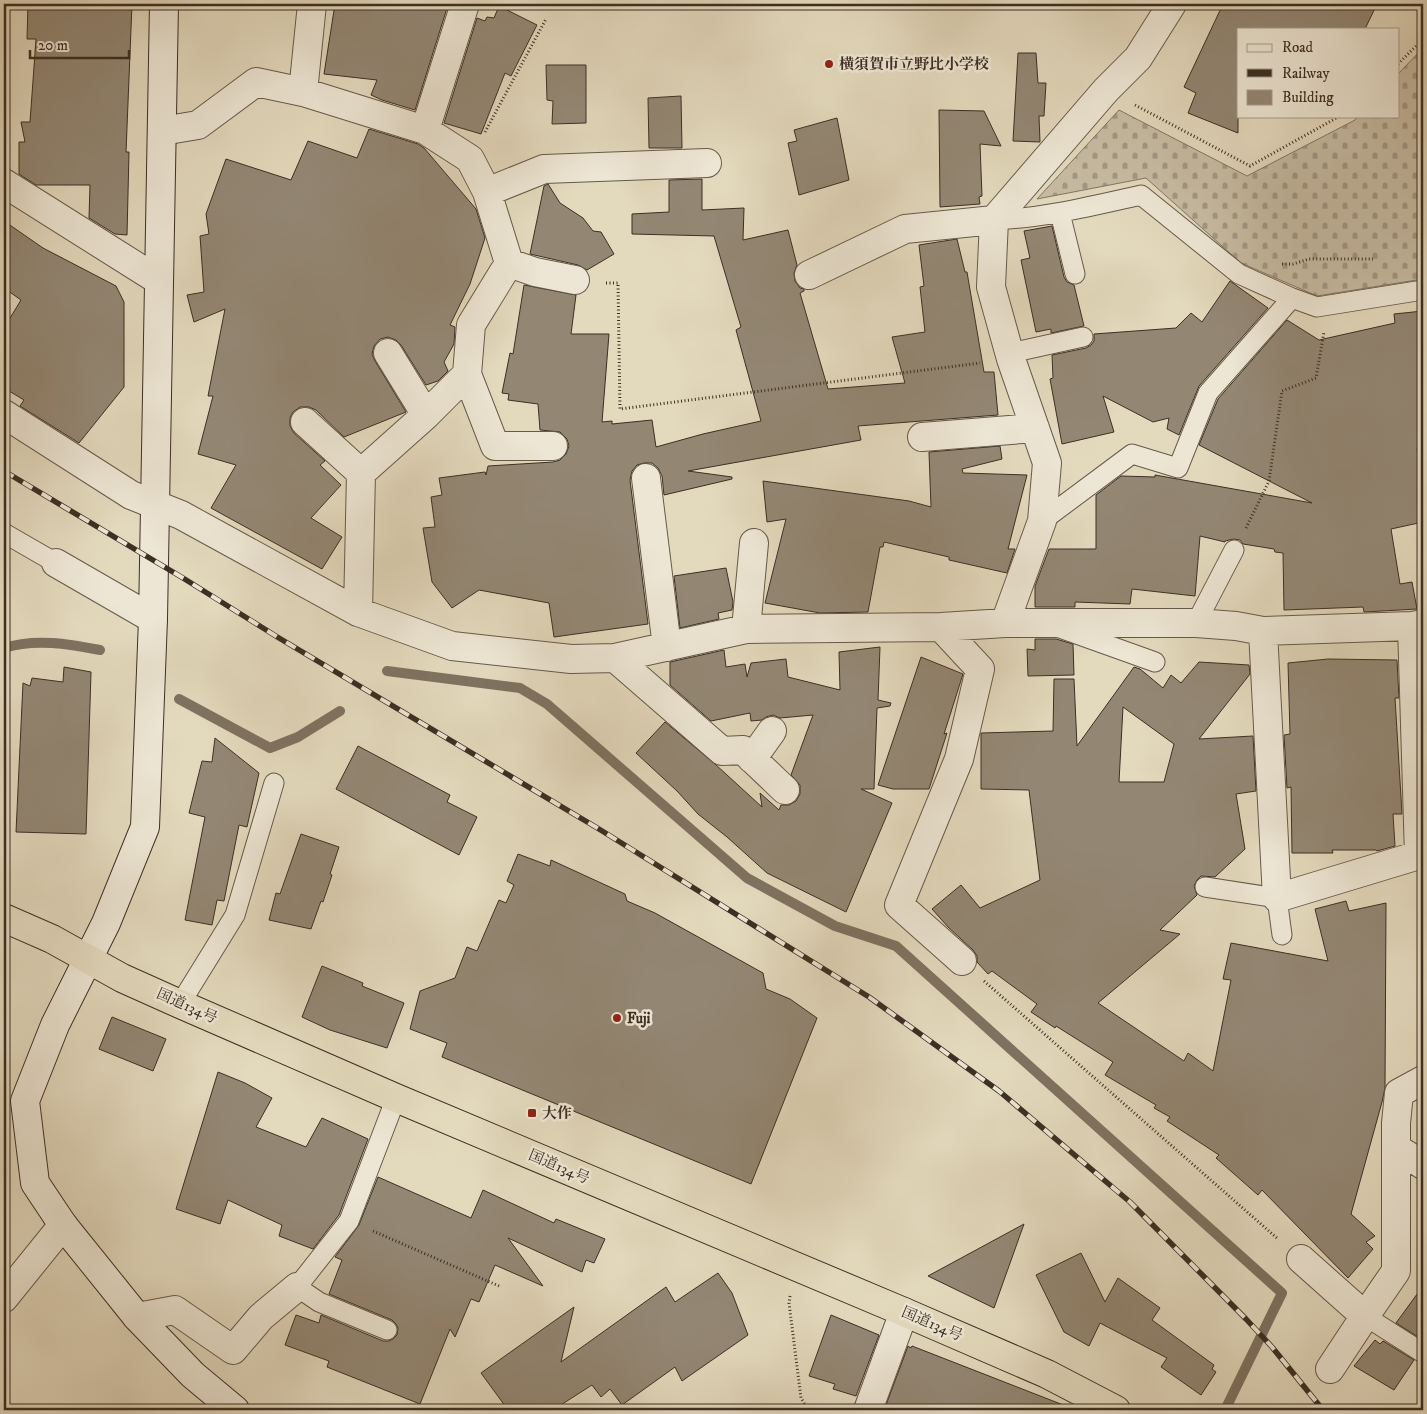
<svg xmlns="http://www.w3.org/2000/svg" width="1427" height="1414" viewBox="0 0 1427 1414" font-family="'IM FELL DW Pica','Noto Serif JP',serif">
<defs>
<pattern id="cemetery-stones" width="16" height="16" patternUnits="userSpaceOnUse" patternTransform="scale(1.25)"><rect width="16" height="16" fill="#c7bca3"/><path d="M2 7V4a2 2 0 0 1 4 0v3zM10 15v-3a2 2 0 0 1 4 0v3z" fill="#a39985"/></pattern>
</defs>
<rect width="100%" height="100%" fill="#e3d9bd"/>
<filter id="stains"><feTurbulence type="fractalNoise" baseFrequency=".004" numOctaves="4"/><feColorMatrix values="0 0 0 0 .2 0 0 0 0 .09 0 0 0 0 .02 0 0 0 .5 -.17"/></filter>
<radialGradient id="worn" r=".72"><stop offset=".6" stop-color="#630" stop-opacity="0"/><stop offset="1" stop-color="#630" stop-opacity=".3"/></radialGradient>
<path fill="url(#cemetery-stones)" stroke="#827664" d="M1423 48V279L1317 296 1241 263 1146 178 1037 199 1119 110 1247 176 1355 120 1358 116H1398V74Z"/>
<g fill="none" stroke-linecap="round" stroke-linejoin="round">
<path stroke="#7f7261" stroke-width="10" d="M4 648C35 638 69 644 100 650
M387 671 520 688 547 704 747 878 835 926 896 946 1282 1293 1225 1410
M179 699 270 748 298 737 340 711"/>
</g>
<path fill="#938774" stroke="#3d2f24" fill-rule="evenodd" d="M28 4H132L126 152H129L127 235 115 234 89 218 90 185H36L19 174V142H25L21 122H30L36 39H27Z
M335 4H437L447 8 415 110 382 100 371 95 377 80 324 74Z
M1223 4H1377L1365 29H1238V133L1188 113 1196 93 1184 87Z
M499 6 537 25 511 76 505 73 481 134 444 123 477 18 485 21 487 17 494 18Z
M1018 53H1036L1038 83H1046L1044 116H1039L1040 142 1013 141Z
M546 65H586V123L552 124 553 101 547 100Z
M681 96 682 148H649L648 98Z
M939 110 984 111 1001 146 980 144 982 196 979 197 980 204 940 207Z
M837 118 849 180 799 195 788 143 797 141 794 130Z
M369 129 418 144 424 148 476 209 485 238 470 284 450 325 455 327 454 344 444 362 448 371 438 381 426 385 401 345 396 340 388 337 380 339 374 346 372 354 375 361 406 412 344 437 316 410 309 407H300L293 412 290 418V426L294 433 325 461 320 465 341 485 311 518 342 537 322 569 211 508 236 465 198 454 213 396H208L225 309 194 322 187 295 204 292 200 236 209 234 206 214 226 159 291 180 308 141 357 158Z
M702 179V210L744 208 743 240 788 230 797 265 794 273 795 281 800 288 804 289V291L800 293 828 389 905 383 892 337 925 332 920 287 924 286 919 245 957 239 965 272H967L984 372H994L998 415 858 426 861 440 688 471 732 477V479L664 495 662 476 658 468 652 463H644L637 465 632 471 630 480 648 624 554 637 549 603 479 590 452 608 432 582 423 528 435 527 431 497 442 495 439 478 485 472 486 475 488 466 553 462 560 460 566 454 569 446 567 439 560 432 540 430 538 404 508 400 509 394 502 393 510 353 513 354 524 285 576 295 571 334H609L602 422 612 421V424L652 420 656 447 703 434 761 421 736 330 741 327 714 236 632 234V214L669 212V180Z
M548 184 560 203 583 218 593 231 601 232 614 254 587 270 578 265 530 254 544 186Z
M4 221 43 248 116 286 124 302V387L79 443 20 406 24 400 4 388V328L21 300 4 288Z
M1052 226 1064 277 1067 282 1074 285 1084 326 1051 333V329L1036 332 1021 260 1030 258 1024 231Z
M1230 281 1268 308 1199 386 1179 435 1167 429 1169 418 1153 422 1103 396 1114 432 1062 444 1050 379 1053 378 1052 355 1086 348 1091 345 1094 341V334L1176 328 1191 313 1202 322Z
M1423 311V449H1417L1423 478V522L1391 529 1400 584 1412 582 1417 609 1364 612 1363 607 1284 610 1283 553 1275 552 1274 549 1243 544 1240 540 1234 539 1225 541V542L1200 536 1195 596 1132 589 1130 604 1075 602V607H1035V586L1049 549H1096V495L1121 476 1155 477V475L1312 503 1199 445 1218 399 1287 320 1319 340 1395 323 1394 314Z
M1000 446 1002 459 962 469 963 473 1027 475 1008 549H1015L1007 573 949 560V557L884 542 883 547H880L868 612 820 613 765 603 786 519 767 522 763 481 909 501 931 507 929 452Z
M726 568 733 602 732 610 718 613 719 619 680 628 674 576Z
M1035 639H1056L1073 644 1074 675 1028 676 1027 649 1035 650Z
M880 647 878 700 891 703 890 706 877 708 874 789H861L892 803 846 912 767 873 727 837 698 814 677 791 636 753 665 722 715 764 762 807 760 793 779 810 781 805H789L796 801 800 794V785L791 775 813 715 780 718 773 715 766 717 762 720 751 721 750 713 711 721 670 685V662L724 650 726 667 745 664 747 677 751 663 786 659 788 677 840 690 839 652Z
M921 657 963 674 944 734 947 733 929 789H893L878 785Z
M1328 659 1397 660 1399 698H1395L1402 814H1393L1395 846 1377 851 1376 850H1332L1333 853H1292L1291 787 1287 788 1284 735 1290 734 1288 663Z
M1199 662 1249 665 1250 674 1199 739 1253 736 1256 791 1236 794 1245 849 1215 877 1201 876 1197 880 1194 886 1197 895 1160 930 1180 934 1098 1003 1184 1061 1188 1053 1213 1071 1231 980 1223 979 1231 943 1328 961 1315 909 1346 901 1349 911 1386 903 1385 1088 1382 1102 1351 1214 1375 1236 1366 1242 1373 1249 1348 1278 1262 1190 1258 1195 1216 1158 1219 1155 1167 1121 1170 1117 1154 1108 1156 1105 1105 1075 1113 1062 1056 1026 1055 1028 1031 1012 1037 1004 992 971 988 974 977 962V956L973 950 948 927 932 909 961 885 980 908 1040 880 1029 790 981 789V733L1053 731 1054 679H1074L1077 746 1134 667 1140 669 1163 688 1171 675 1181 683ZM1123 707 1174 744 1164 782H1119Z
M64 667 91 672 86 834 16 832 23 683 30 686 32 678 63 682Z
M215 738 259 773 247 827 239 825 224 901 217 900 212 925 185 920 205 817 189 813 202 761 212 762Z
M358 746 450 795 447 802 477 817 459 855 336 789Z
M301 834 339 847 330 874 332 875 323 902 321 901 311 929 269 920 276 893 280 894Z
M518 854 550 866 551 860 625 894 627 901 655 913 763 973 766 989 790 999 817 1018 751 1184 442 1057 447 1043 410 1029 420 991 455 978 467 947 477 951 499 900 506 903 514 885 507 881Z
M322 966 363 983 362 986 404 1003 387 1048 330 1030 302 1017Z
M112 1017 166 1039 153 1071 99 1049Z
M218 1072 245 1083 272 1098 256 1127 306 1147 322 1118 368 1139 339 1215 313 1249 279 1236 282 1225 228 1200 220 1224 176 1209Z
M378 1177 471 1218 483 1190 554 1223 556 1219 605 1239 594 1263 586 1260 582 1272 508 1238 543 1286 495 1265 479 1302 471 1299 455 1337 450 1329 420 1404 327 1367 329 1361 285 1345 296 1315 319 1323 321 1315 383 1341H389L393 1339 397 1335 398 1328 396 1324 392 1320 329 1294 342 1260 335 1257 359 1225Z
M1024 1224 994 1308 928 1276Z
M1081 1253 1105 1302 1118 1278 1160 1308 1152 1320 1214 1365 1212 1369 1216 1372 1201 1395 1161 1367 1167 1358 1100 1323 1089 1346 1064 1332 1036 1275Z
M718 1273 732 1293 748 1335 682 1381 675 1367 622 1405 610 1389 601 1397 592 1385 553 1410H508L481 1373 574 1307 561 1362 666 1287 675 1302Z
M1423 1286V1340L1396 1323Z
M831 1315 879 1335 856 1396 833 1389 835 1384 809 1376Z
M1375 1340 1380 1344 1383 1341 1414 1360 1394 1390 1354 1366Z
M908 1346 911 1348 912 1346 1071 1408 1070 1410H903L886 1405Z"/>
<g fill="none" stroke-linecap="round" stroke-linejoin="round">
<g stroke="#665a4a" stroke-width="21">
<path id="lane" d="M1060 213 1075 274
M994 220C1044 218 1092 206 1141 195L1239 274 1292 298 1317 307 1423 290
M1010 353 1083 337
M1042 521 1132 454 1178 468 1208 393 1292 298
M4 533 56 563
M1196 623 1234 550
M1060 628 1155 662
M1205 887 1277 898 1282 935
M180 1004 235 915 274 783
M1365 1316 1423 1353
M387 1330 319 1302 297 1287 349 1221 396 1098"/>
</g>
<g stroke="#665a4a" stroke-width="30">
<path id="street" d="M303 92 312 4
M425 130 465 4
M162 131 198 125 256 82 303 92 425 130 470 159 487 192 509 263 471 325 467 374 426 415 361 473 358 612
M4 183 158 280
M487 192 544 169 707 163
M509 263 535 272 575 280
M809 275 905 229 994 220
M388 353 426 415
M467 374 495 446H553
M4 414 131 495 181 515 358 612 452 646 571 659 615 658 746 629 941 627 1005 623H1196L1236 626 1263 631 1412 626 1423 624
M305 422 361 473
M922 437 1035 428
M646 478 667 647
M56 563 153 619
M1005 623 1042 521 1047 463 1011 359 991 287 994 220 1106 90 1138 58 1172 4
M941 627 980 669 959 759 899 905 962 961
M746 629 754 543
M1263 631 1277 898 1419 855 1412 626
M615 658 722 751 743 750 785 790
M752 759 772 731
M1396 1148 1423 1165
M1301 1259 1365 1316
M4 1298 63 1225
M137 1317 175 1310 233 1350 261 1317 297 1287
M1330 1369 1365 1316 1396 1271V1123L1399 1093 1423 1080
M868 1410 904 1312"/>
</g>
<g stroke="#3d2f24" stroke-width="30">
<path id="secondary" d="M164 4 153 619 145 827 106 923 55 1025 25 1101 35 1183 63 1225 137 1317 193 1375 235 1410"/>
</g>
<g stroke="#3d2f24" stroke-width="30">
<path id="highway" d="M4 918 52 939 122 978 180 1004 396 1098 904 1312 1047 1374 1116 1410"/>
</g>
<path stroke="#3d2f24" stroke-width="3" stroke-dasharray="1 2.5" stroke-linecap="butt" d="M1398 64 1423 39
M1135 105 1250 166 1340 116
M485 132 546 19
M1282 264H1293L1309 259H1373
M606 283H618L620 409 980 363
M1246 528 1269 481 1282 391 1316 378 1324 332
M984 981 1278 1239
M373 1231 499 1286
M790 1296 789 1303 801 1398 808 1410"/>
<use href="#lane" stroke="#ede6d4" stroke-width="19"/>
<use href="#street" stroke="#ede6d4" stroke-width="28"/>
<use href="#secondary" stroke="#ede6d4" stroke-width="28"/>
<use href="#highway" stroke="#e3d9bd" stroke-width="28"/>
<g stroke="#3d2f24" stroke-width="5.5">
<path id="rail" d="M4 471 183 578 279 638 599 829 869 997 999 1091 1130 1202 1246 1319 1272 1347 1323 1410"/>
</g>
<use href="#rail" stroke="#ede6d4" stroke-width="4" stroke-dasharray="11" stroke-linecap="butt"/>
</g>
<g fill="#8f2418" stroke="#ede6d4" stroke-width="2">
<circle cx="829" cy="64" r="5"/>
<circle cx="617" cy="1018" r="5"/>
<rect x="527" y="1108" width="10" height="10" rx="2.5"/>
</g>
<g text-anchor="middle" dominant-baseline="central" stroke-width="5" stroke-linejoin="round" paint-order="stroke">
<g font-size="15" font-weight="bold" fill="#3d2f24" stroke="#ede6d4" text-anchor="start">
<text x="839" y="64">横須賀市立野比小学校</text>
<text x="627" y="1018">Fuji</text>
<text x="542" y="1113">大作</text>
</g>
<g font-size="15" fill="#3d2f24" stroke="#ede6d4">
<text transform="translate(187 1006) rotate(24)">国道134号</text>
<text transform="translate(559 1167) rotate(23)">国道134号</text>
<text transform="translate(932 1324) rotate(23)">国道134号</text>
</g>
</g>
<rect width="1427" height="1414" fill="none" stroke="#e3d9bd" stroke-width="20"/>
<rect x="5" y="5" width="1417" height="1404" fill="none" stroke="#3d2f24" stroke-width="2.5"/>
<rect x="10" y="10" width="1407" height="1394" fill="none" stroke="#3d2f24"/>
<rect x="1237" y="28" width="162" height="90" fill="#ede6d4" stroke="#a79d8e"/>
<rect x="1247" y="44" width="25" height="8" fill="#ede6d4" stroke="#a79d8e"/>
<text x="1282" y="52" font-size="15" fill="#3d2f24">Road</text>
<rect x="1247" y="69" width="25" height="8" fill="#3d2f24" stroke="#a79d8e"/>
<text x="1282" y="78" font-size="15" fill="#3d2f24">Railway</text>
<rect x="1247" y="90" width="25" height="15" fill="#938774" stroke="#a79d8e"/>
<text x="1282" y="102" font-size="15" fill="#3d2f24">Building</text>
<path d="M30 50v8h99v-8" fill="none" stroke="#3d2f24" stroke-width="2.5"/>
<text x="38" y="50" font-size="15" fill="#3d2f24" stroke="#ede6d4" stroke-width="4" paint-order="stroke">20 m</text>
<rect width="100%" height="100%" filter="url(#stains)"/>
<rect width="100%" height="100%" fill="url(#worn)"/>
</svg>
